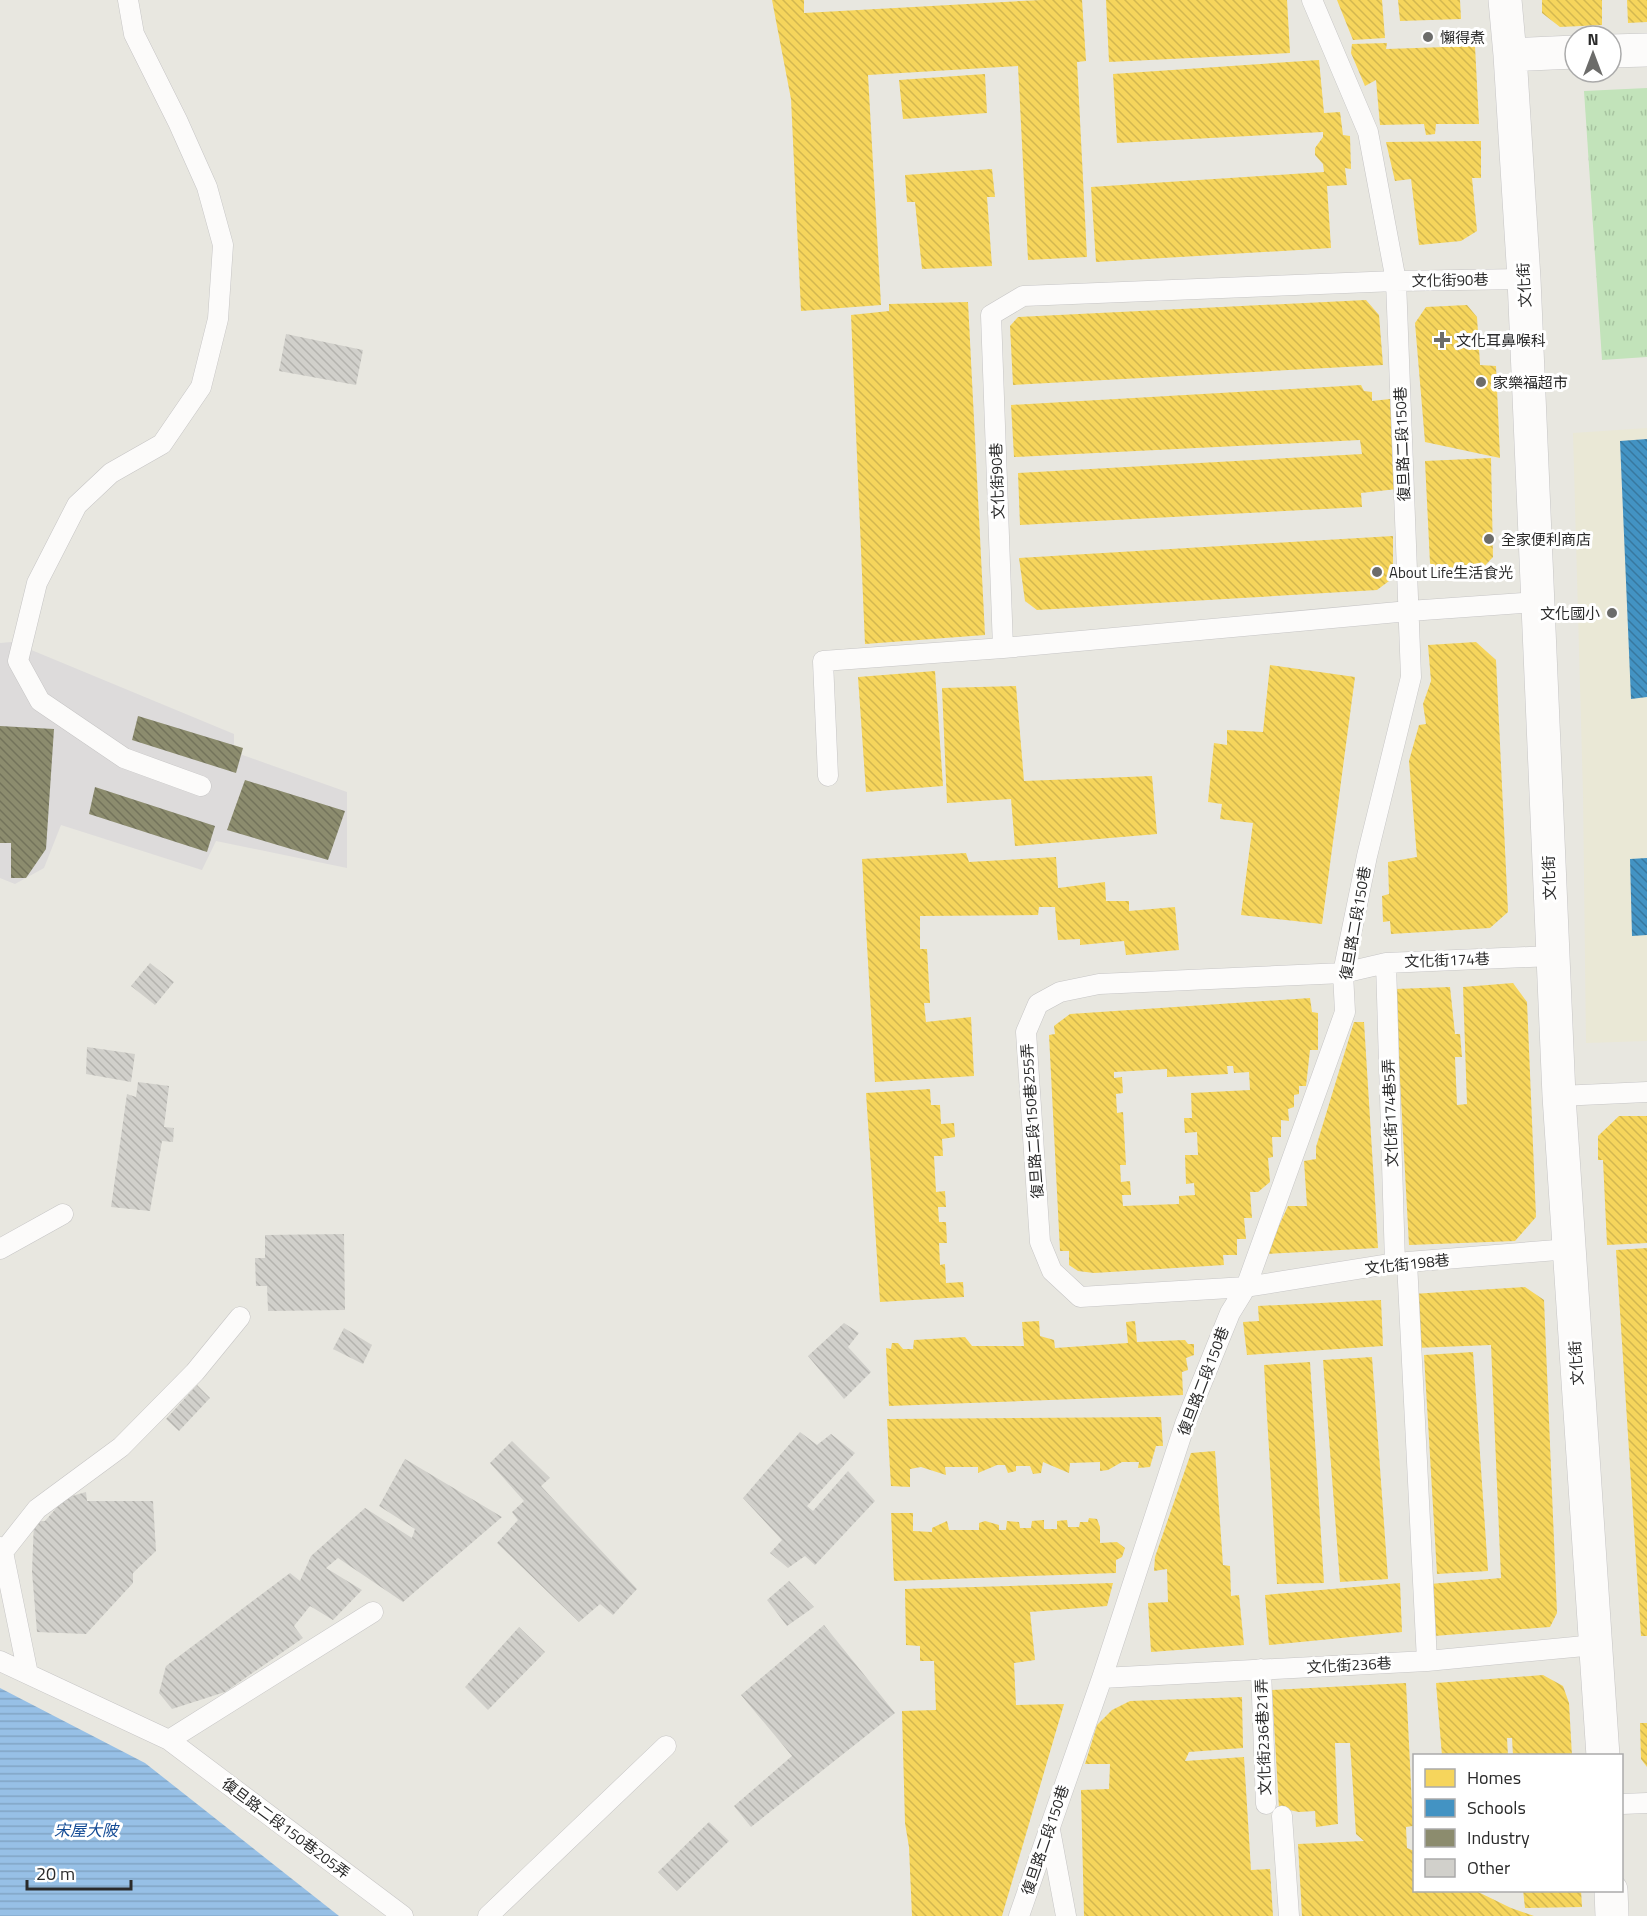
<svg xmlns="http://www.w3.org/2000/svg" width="1647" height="1916" viewBox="0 0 1647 1916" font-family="'Titillium Web','Noto Sans TC',sans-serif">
<defs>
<pattern id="grass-tufts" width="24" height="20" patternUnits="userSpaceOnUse" patternTransform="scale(1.5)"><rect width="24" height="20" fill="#c2e3ba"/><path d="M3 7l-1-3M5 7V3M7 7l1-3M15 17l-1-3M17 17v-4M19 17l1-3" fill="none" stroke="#a7c3a0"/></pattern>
<pattern id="water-rules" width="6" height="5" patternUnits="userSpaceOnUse" patternTransform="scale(1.5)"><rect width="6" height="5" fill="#97c0e6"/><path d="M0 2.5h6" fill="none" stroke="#82a5c5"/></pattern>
<pattern id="homes-back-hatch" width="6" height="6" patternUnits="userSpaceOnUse" patternTransform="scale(1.5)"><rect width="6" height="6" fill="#f6d55c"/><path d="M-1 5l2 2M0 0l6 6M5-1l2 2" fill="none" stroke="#d3b750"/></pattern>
<pattern id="schools-back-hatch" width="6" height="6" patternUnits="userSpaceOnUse" patternTransform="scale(1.5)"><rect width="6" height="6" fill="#4393c3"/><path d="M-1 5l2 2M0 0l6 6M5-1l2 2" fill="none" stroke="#38789f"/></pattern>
<pattern id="industry-back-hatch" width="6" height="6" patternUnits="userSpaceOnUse" patternTransform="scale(1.5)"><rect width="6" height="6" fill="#8c8c6e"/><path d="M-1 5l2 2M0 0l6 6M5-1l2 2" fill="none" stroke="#73735b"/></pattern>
<pattern id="building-back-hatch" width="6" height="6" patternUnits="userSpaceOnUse" patternTransform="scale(1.5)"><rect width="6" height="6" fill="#d1d0cb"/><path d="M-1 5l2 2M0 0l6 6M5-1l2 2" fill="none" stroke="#b4b3ae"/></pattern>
</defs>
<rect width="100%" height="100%" fill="#e8e7e0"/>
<path fill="#dddbdb" d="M12 642 234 734V752L347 792V868L216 841 202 870 61 825 44 868 15 884 0 878V643Z"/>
<path fill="#eae8d6" d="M1647 428V1041L1586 1043 1583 794 1573 433Z"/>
<path fill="url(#grass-tufts)" d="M1647 88V357L1602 360 1584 91Z"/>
<path fill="url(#water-rules)" d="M0 1688 145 1763 339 1916H0Z"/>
<path fill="url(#homes-back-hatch)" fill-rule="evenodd" d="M772 0H804V13L1041 0H1082L1086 61 1077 62 1087 257 1028 260 1018 66 868 75 881 305 801 311 791 99Z
M1106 0H1287L1290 53 1109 62Z
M1337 0H1382L1385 38 1353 40Z
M1398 0H1460L1461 19 1400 21Z
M1542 0H1602V25L1560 27 1542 13Z
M1627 0H1647V22L1628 23Z
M1387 43 1386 49 1475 46 1479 124H1436L1435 134 1426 135 1424 124 1380 125 1376 80 1365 86 1351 53 1352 44Z
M1319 60 1324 113 1340 112 1343 135 1350 136 1351 169 1345 168 1347 185 1327 186 1331 248 1096 262 1091 187 1324 172 1323 164 1315 155V148L1323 137V132L1117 143 1113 74Z
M985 74 987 113 903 119 899 80Z
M1481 141V178H1472L1477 231 1461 241 1419 245 1411 179 1395 181 1386 142Z
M992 169 995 197H987L992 266 922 269 915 202H907L905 175Z
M1366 300 1379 315 1383 365 1013 385 1010 326 1018 317Z
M968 302 985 635 865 644 851 315 889 311V304Z
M1467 305 1477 317 1480 365 1496 366 1500 458 1425 442 1415 323 1426 307Z
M1361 385 1364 391 1372 392V401L1390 399 1397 489 1361 493 1362 507 1020 525 1018 473 1362 454 1360 440 1014 457 1011 405Z
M1491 458 1493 557 1477 574 1438 575 1430 563 1425 461Z
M1393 536V578L1377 590 1037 610 1025 601 1019 558Z
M1476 642 1496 660 1508 912 1490 928 1391 934 1390 921 1383 922 1382 896 1389 894 1388 862 1417 857 1409 761 1419 725 1426 724 1423 704 1431 681 1428 645Z
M1270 665 1355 677 1322 924 1241 915 1253 823 1220 819 1222 804 1208 802 1214 743 1227 745V730L1263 732Z
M935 671 943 786 866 792 858 677Z
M1016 686 1024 781 1152 776 1157 834 1015 846 1011 799 947 803 942 688Z
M966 853 969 862 1056 857 1058 888 1105 882 1106 901H1129V911L1175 907 1179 950 1126 955 1124 941 1080 945V939L1058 940 1055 907H1039L1038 915 920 916V949H927L930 1003H924L926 1022 971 1017 974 1076 875 1082 862 859Z
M1513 983 1527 1002 1536 1217 1515 1241 1409 1245 1395 989 1450 987 1455 1034H1460L1462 1057H1455L1457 1105 1467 1104 1463 987Z
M1310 998 1312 1012 1318 1013V1050H1310L1306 1086H1299V1094L1294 1095V1107L1288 1109 1289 1121 1281 1120V1137H1272L1273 1157 1268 1158 1270 1182 1258 1192H1250L1252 1218H1244L1246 1239H1237V1255H1223L1224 1265 1094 1273 1078 1271 1069 1265V1251H1060L1049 1035 1055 1034 1054 1026 1070 1014ZM1227 1066H1233L1234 1073 1249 1072 1250 1090 1191 1093 1192 1118H1184L1185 1133 1197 1132 1198 1155H1185L1186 1184 1194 1183 1195 1195 1179 1196V1204L1123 1206 1122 1195H1131L1130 1181 1121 1182 1120 1165H1126L1123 1112 1117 1113 1116 1094 1123 1093 1122 1077 1114 1078V1072L1167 1069V1077L1228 1074Z
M1354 1022H1364L1378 1248 1266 1254 1288 1206H1307L1304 1161 1316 1159V1147Z
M930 1089 931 1105H940L941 1124 954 1123 955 1137 942 1139 943 1156H934L936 1192 945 1191 946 1207H938L939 1222H946L947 1243H939L940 1265 945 1264 946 1283 963 1282 964 1297 880 1302 866 1093Z
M1619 1116H1647V1243L1607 1245 1603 1160H1598V1136Z
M1647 1248V1636H1641L1616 1250Z
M1525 1287 1544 1300 1557 1613 1550 1627 1434 1636 1430 1584 1501 1578 1491 1345 1415 1348 1412 1294Z
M1381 1300 1383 1346 1247 1355 1243 1322 1259 1321 1258 1306Z
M1039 1321 1040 1336 1054 1340 1055 1348 1128 1343 1126 1322 1135 1321 1137 1342 1185 1340 1188 1344H1194V1355L1186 1358 1188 1370 1182 1372 1183 1395 889 1406 886 1348 891 1349 892 1343H898L903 1349H913L914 1340 965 1337 972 1346H1024L1022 1322Z
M1473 1352 1488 1571 1437 1574 1424 1355Z
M1372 1357 1388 1579 1340 1582 1323 1360Z
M1310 1362 1324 1583 1277 1584 1264 1365Z
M1161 1417 1163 1446H1156L1150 1467 1138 1468 1139 1462H1122L1108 1470 1100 1471V1462L1070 1463 1069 1473 1043 1462 1041 1473 1033 1474 1030 1466H1016V1471L1008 1473 1005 1465H997L978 1473V1467H945L946 1475 921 1467 910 1469V1487L891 1486 887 1419Z
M1215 1451 1223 1565 1230 1566 1231 1596 1239 1595 1244 1645 1151 1652 1148 1603 1168 1602 1167 1569 1154 1571 1155 1557 1191 1453Z
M891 1513H913V1531L932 1532V1528L947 1521 949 1530H979V1523L985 1521 999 1525V1530H1006L1007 1521 1019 1522 1020 1528H1031L1032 1521 1044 1520V1529H1057V1521L1067 1520 1068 1527H1079L1080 1522H1088L1089 1518 1097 1519 1100 1527V1543L1117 1542 1125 1548 1122 1557 1116 1560V1573L894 1581Z
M1113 1583 1107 1606 1030 1612 1035 1660 1014 1663 1016 1705 1064 1704 1002 1916H912L909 1847 905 1823 902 1711 936 1710 934 1661H920V1646L906 1645 905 1589Z
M1400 1583 1402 1632 1269 1645 1265 1595Z
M1543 1675 1563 1686 1569 1703 1572 1756H1513L1512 1738H1507L1508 1756H1442L1436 1683Z
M1406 1683 1413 1826 1406 1827 1407 1848 1414 1851V1890H1474L1511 1908 1534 1916H1302L1298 1844 1364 1841 1356 1834 1350 1743H1335L1338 1824 1316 1827 1315 1811 1299 1812 1279 1808 1272 1690Z
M1242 1697 1243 1748 1189 1752 1185 1761 1244 1757 1251 1870 1270 1869 1273 1916H1084L1081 1790 1109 1789 1110 1764H1085L1097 1725 1112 1710 1130 1701Z
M1640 1723H1647V1767L1641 1759Z
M1523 1890H1581L1582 1907 1525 1908Z"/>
<path fill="url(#schools-back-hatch)" d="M1647 439V697L1631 699 1620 441Z
M1647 858V935L1632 936 1630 859Z"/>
<path fill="url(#industry-back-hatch)" d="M138 716 243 748 236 773 132 740Z
M0 726 54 729 46 849 26 878H11V843H0Z
M245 780 345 811 328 860 227 830Z
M95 787 215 826 207 852 89 814Z"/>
<path fill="url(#building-back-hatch)" d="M286 334 363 350 356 385 279 371Z
M150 963 174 982 155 1005 131 986Z
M87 1047 135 1054 131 1082 86 1074Z
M138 1082 169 1086 164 1127 174 1128 173 1142 162 1141 150 1211 111 1207 127 1094 136 1097Z
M344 1234 345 1310 268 1311 267 1286H256L255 1258H265V1235Z
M844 1323 859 1333 848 1347 871 1372 844 1399 808 1356Z
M344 1328 372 1345 363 1364 333 1349Z
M197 1385 210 1398 179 1431 166 1419Z
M800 1432 817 1445 831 1434 855 1453 807 1506 813 1511 848 1471 875 1501 815 1565 805 1556 788 1568 770 1553 782 1540 743 1498Z
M512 1441 550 1478 541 1486 637 1589 613 1615 600 1604 579 1622 497 1543 518 1520 512 1512 524 1501 490 1463Z
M405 1459 502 1517 403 1602 338 1558 326 1568 362 1590 333 1620 310 1606 294 1626 303 1638 225 1692 172 1709 159 1693 166 1666 290 1573 300 1581 311 1556 365 1508 412 1538 415 1529 379 1506Z
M86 1492 87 1501H153L156 1551 133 1573V1583L86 1634 37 1632 32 1572 34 1521H45L65 1498Z
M789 1581 814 1607 787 1626 767 1600Z
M824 1625 895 1713 751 1827 734 1806 792 1756 741 1695Z
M519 1627 545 1652 488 1710 465 1687Z
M709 1822 729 1841 677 1891 658 1872Z"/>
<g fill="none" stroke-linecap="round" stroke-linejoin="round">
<g stroke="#c6c5c5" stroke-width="21">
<path id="service" d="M128 0 134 34 178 122 207 187 223 245 218 319 201 387 162 444 111 473 77 505 37 583 18 661 40 701 124 758 201 786
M1524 279 1396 281 1023 296 991 315 1003 648 1409 611 1537 602
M828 776 823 661 1003 648
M1552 956 1386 963 1343 973 1099 984 1060 992 1038 1004 1026 1032 1040 1242 1052 1271 1080 1297 1246 1287 1395 1263 1569 1249
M1386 963 1395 1263
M1559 1096 1647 1092
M0 1249 63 1214
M1407 1262 1427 1661
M0 1547 3 1552 28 1674
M3 1552 37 1509 121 1447 195 1372 240 1317
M0 1661 169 1740 403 1916
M1261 1669 1266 1804
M1102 1678 1427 1661 1595 1645
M169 1740 373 1612
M1622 1804 1647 1803
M1282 1816 1289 1916
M1050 1830 1066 1916
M488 1916 666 1746
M1019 1916 1102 1678 1185 1424 1230 1313 1246 1287 1345 1012 1343 973 1367 856 1411 677 1396 281 1368 132 1312 0"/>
</g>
<g stroke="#c6c5c5" stroke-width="34">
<path id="minor" d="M1505 0 1510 55 1524 279 1559 1096 1603 1756
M1611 51 1647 50
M1510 55 1575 52
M1611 1890 1612 1916"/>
</g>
<use href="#service" stroke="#fcfbfa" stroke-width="20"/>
<use href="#minor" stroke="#fcfbfa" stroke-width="33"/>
</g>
<g fill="#6c6c6a" stroke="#fff" stroke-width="2">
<circle cx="1428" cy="37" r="6"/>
<path d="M1439 331h6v6h6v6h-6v6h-6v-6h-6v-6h6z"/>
<circle cx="1481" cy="382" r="6"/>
<circle cx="1489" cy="539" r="6"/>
<circle cx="1377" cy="572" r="6"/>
<circle cx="1612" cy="613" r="6"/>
</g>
<g text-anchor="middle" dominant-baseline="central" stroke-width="6" stroke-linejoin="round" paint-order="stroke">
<g font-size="15" fill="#2a2a2a" stroke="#fff" text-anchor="start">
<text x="1440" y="37">懶得煮</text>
<text x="1456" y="340">文化耳鼻喉科</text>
<text x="1493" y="382">家樂福超市</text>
<text x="1501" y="539">全家便利商店</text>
<text x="1389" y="572">About Life生活食光</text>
<text x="1600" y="613" text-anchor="end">文化國小</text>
</g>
<g font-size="15" fill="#2a2a2a" stroke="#fff">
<text transform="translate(1450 280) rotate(-1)">文化街90巷</text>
<text transform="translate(1524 285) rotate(-93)">文化街</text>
<text transform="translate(1402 444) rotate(-92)">復旦路二段150巷</text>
<text transform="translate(997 481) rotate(-92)">文化街90巷</text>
<text transform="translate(1549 878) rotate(-92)">文化街</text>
<text transform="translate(1355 923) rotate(-80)">復旦路二段150巷</text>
<text transform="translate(1447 960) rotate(-2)">文化街174巷</text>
<text transform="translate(1390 1113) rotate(-92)">文化街174巷5弄</text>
<text transform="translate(1032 1121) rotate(-94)">復旦路二段150巷255弄</text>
<text transform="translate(1407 1264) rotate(-6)">文化街198巷</text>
<text transform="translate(1576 1363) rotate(-94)">文化街</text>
<text transform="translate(1203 1381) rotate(-69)">復旦路二段150巷</text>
<text transform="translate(1349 1665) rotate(-3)">文化街236巷</text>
<text transform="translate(1263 1737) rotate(-92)">文化街236巷21弄</text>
<text transform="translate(286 1828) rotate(37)">復旦路二段150巷205弄</text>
<text transform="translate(1045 1840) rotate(-71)">復旦路二段150巷</text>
</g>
<g font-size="16" font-style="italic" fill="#134b95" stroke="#fff">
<text x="86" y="1830">宋屋大陂</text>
</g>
</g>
<rect x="1413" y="1754" width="210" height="138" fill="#ffffff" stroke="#aaaaaa" stroke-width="1.5"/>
<rect x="1425" y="1769" width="30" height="18" fill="#f6d55c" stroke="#aaaaaa" stroke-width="1.5"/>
<text x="1467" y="1784" font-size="18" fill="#2a2a2a">Homes</text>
<rect x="1425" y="1799" width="30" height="18" fill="#4393c3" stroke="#aaaaaa" stroke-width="1.5"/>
<text x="1467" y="1814" font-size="18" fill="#2a2a2a">Schools</text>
<rect x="1425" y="1829" width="30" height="18" fill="#8c8c6e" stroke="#aaaaaa" stroke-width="1.5"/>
<text x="1467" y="1844" font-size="18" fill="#2a2a2a">Industry</text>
<rect x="1425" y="1859" width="30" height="18" fill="#d1d0cb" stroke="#aaaaaa" stroke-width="1.5"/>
<text x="1467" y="1874" font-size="18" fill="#2a2a2a">Other</text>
<g transform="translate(1593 54)"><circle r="28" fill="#ffffff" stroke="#aaaaaa" stroke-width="1.5"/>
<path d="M0-4.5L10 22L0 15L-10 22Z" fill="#6c6c6a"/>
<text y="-9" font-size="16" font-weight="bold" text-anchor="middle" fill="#2a2a2a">N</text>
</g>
<path d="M27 1880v9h104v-9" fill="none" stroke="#2a2a2a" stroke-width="3"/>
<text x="36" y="1880" font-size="18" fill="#2a2a2a" stroke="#ffffff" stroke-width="4.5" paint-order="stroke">20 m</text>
</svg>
